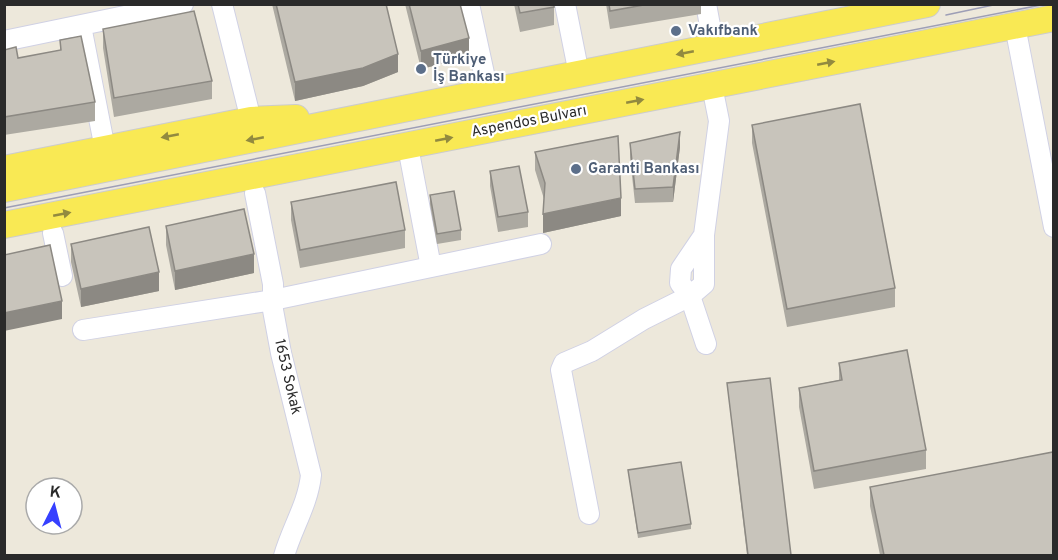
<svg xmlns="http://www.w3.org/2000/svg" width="1058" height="560" viewBox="0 0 1058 560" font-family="Overpass,sans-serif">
<rect width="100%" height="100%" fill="#ede8db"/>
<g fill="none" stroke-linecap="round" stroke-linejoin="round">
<g stroke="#d0d1e4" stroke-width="22">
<path id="minor" d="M222 4 251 120
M469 4 488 92
M565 4 579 74
M706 4 714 47
M81 26 105 149
M1015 26 1054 227
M4 41 183 4
M408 147 431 267
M255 193 273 284V310L281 353 311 475C308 504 292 528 284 556
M53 233 62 276
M704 235 681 269 680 283 690 296 704 284V235L719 121 712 86
M83 330 273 300 541 244
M589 514 561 370 564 363 592 351 644 319 690 296 706 344"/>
</g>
<g stroke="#ccc" stroke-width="28">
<path id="major" d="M4 169 251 120 296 118
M4 189 927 4
M4 225 1054 18"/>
</g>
<use href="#minor" stroke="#fff" stroke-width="20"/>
<use href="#major" stroke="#f9e954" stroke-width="26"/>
<path stroke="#9d9eb6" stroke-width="1.5" d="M946 15 998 4
M4 208 1046 4"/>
</g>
<path fill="#aca9a1" d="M272 4H386L398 72 363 86 295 101Z
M405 4H460L469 57 421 69Z
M514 4H554V25L520 32Z
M606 4H701V14L610 29Z
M103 29 212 81V99L114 117 103 48Z
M60 40 95 102V121L4 135V50L18 58 60 51Z
M752 125 895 288V307L787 327 752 143Z
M630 143 680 147 673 202 635 203 630 158Z
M535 152 621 216 543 233 544 199 535 170Z
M490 171 528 212V227L498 232 490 186Z
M430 195 461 230V240L437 244 430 205Z
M291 202 405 230V248L300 268 291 220Z
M166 226 254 273 175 290 166 245Z
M71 244 159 291 81 307 71 262Z
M839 363 926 450V469L814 489 799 407V388L839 380Z
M727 383 791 555H747Z
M628 470 691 524V529L638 538Z
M870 487 1053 555H880L870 506Z"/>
<path fill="#8c8983" d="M469 38V57L421 69V51Z
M398 54V72L363 86 295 101V82Z
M680 132V147L673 202V187Z
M621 198V216L543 233V214Z
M254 254V273L175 290V271Z
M159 272V291L81 307V289Z
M62 301V319L4 331V313Z"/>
<path fill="#c8c4bb" stroke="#8c8983" stroke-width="1.5" d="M276 4H386L398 54 363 68 295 82Z
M409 4H460L469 38 421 51Z
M518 4H554V7L520 13Z
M609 4H649L610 11Z
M194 11 212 81 114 98 103 29Z
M81 36 95 102 4 117V50L16 47 18 58 61 50 60 40Z
M860 104 895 288 787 309 752 125Z
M680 132 673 187 635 189 630 143Z
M618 136 621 198 543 214 545 183 535 152Z
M519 166 528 212 498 217 490 171Z
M396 182 405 230 300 250 291 202Z
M454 191 461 230 437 234 430 195Z
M244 209 254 254 175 271 166 226Z
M149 227 159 272 81 289 71 244Z
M50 245 62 301 4 313V255Z
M907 350 926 450 814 471 799 388 842 380 839 363Z
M770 378 791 555H748L727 383Z
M1053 452V555H884L870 487Z
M681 462 691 524 638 533 628 470Z"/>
<defs><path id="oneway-solid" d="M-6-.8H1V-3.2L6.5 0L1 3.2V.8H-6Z" transform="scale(1.5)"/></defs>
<g fill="#928a3f">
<use href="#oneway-solid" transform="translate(685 53) rotate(169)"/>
<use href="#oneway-solid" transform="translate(826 63) rotate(-11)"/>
<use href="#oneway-solid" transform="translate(635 101) rotate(-11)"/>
<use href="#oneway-solid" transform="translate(170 136) rotate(169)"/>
<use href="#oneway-solid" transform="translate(255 139) rotate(169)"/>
<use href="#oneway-solid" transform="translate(444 139) rotate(-11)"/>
<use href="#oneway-solid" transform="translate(62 214) rotate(-11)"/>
</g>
<g fill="#5c6f8a" stroke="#fff" stroke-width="2">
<circle cx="676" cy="31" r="6"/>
<circle cx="421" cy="69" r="6"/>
<circle cx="576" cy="169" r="6"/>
</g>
<g text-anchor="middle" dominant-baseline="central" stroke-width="4.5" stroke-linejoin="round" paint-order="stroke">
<g font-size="15" font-weight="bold" fill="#4e5e75" stroke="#fff" text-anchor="start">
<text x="688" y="31">Vakıfbank</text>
<text x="433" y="60">Türkiye<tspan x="433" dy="17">İş Bankası</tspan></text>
<text x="588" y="169">Garanti Bankası</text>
</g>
<g font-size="15" fill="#2a2a2a" stroke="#fff">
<text transform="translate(529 122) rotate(-11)">Aspendos Bulvarı</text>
<text transform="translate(287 377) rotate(77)">1653 Sokak</text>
</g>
</g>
<rect width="1058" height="560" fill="none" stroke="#2a2a2a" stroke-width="12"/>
<g transform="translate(54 506) rotate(6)"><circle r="28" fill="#ffffff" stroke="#aaaaaa" stroke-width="1.5"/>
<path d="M0-4.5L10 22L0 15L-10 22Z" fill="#3640ff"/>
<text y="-9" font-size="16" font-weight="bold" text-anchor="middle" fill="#2a2a2a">K</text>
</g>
</svg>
